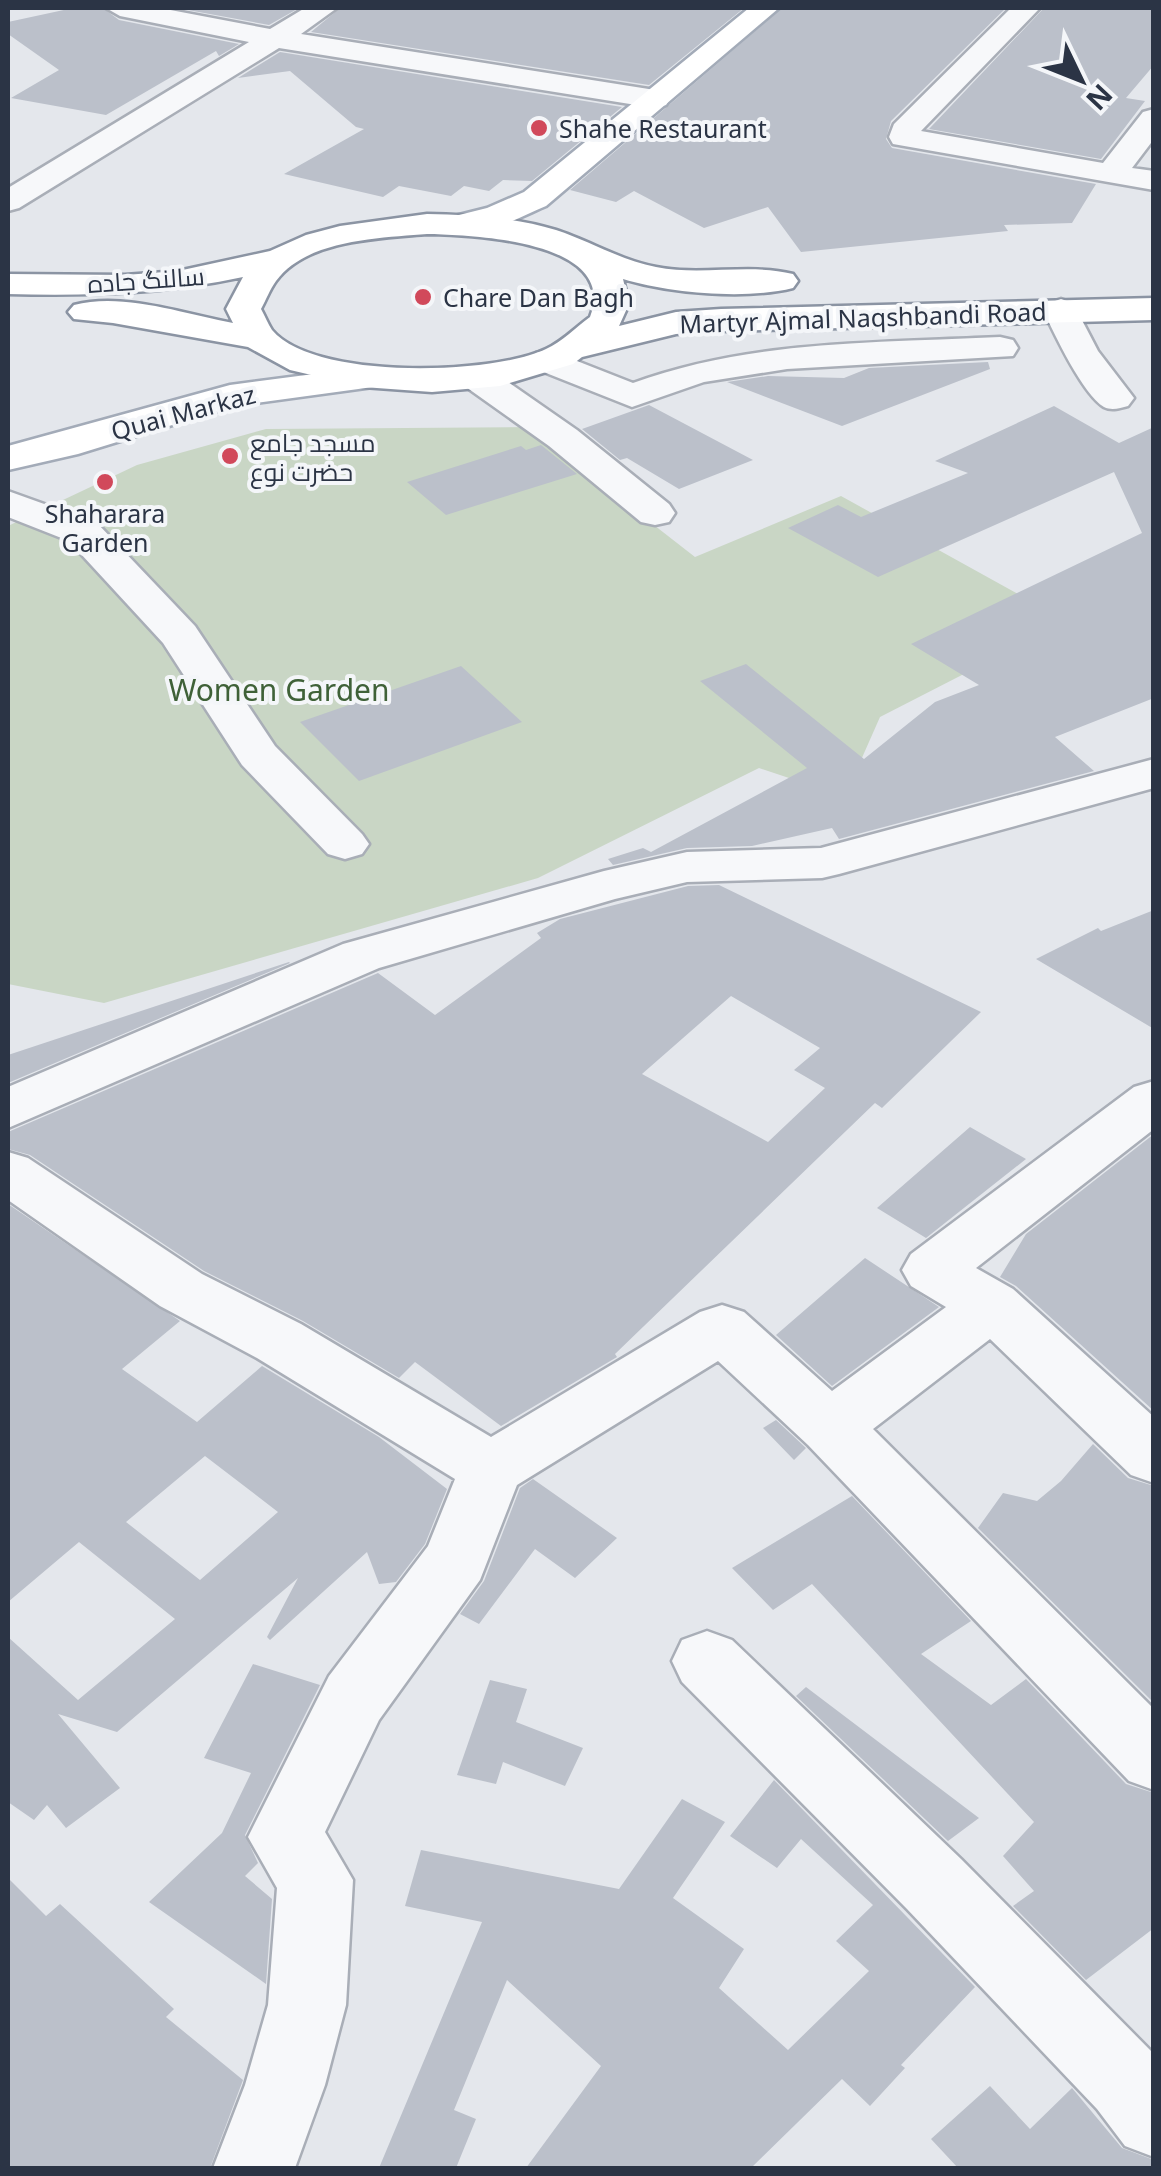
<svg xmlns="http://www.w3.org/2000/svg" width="1161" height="2176" viewBox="0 0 1161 2176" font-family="'Noto Sans',Cairo,sans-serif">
<rect width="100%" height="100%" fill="#e4e7ec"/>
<path fill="#c9d6c5" d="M528 427 695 557 841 496 1067 621 880 717 861 760 816 787 759 768 538 878 104 1003 8 984V526L137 465 266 429Z"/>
<path fill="#bbc0ca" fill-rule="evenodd" d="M73 8H103L119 20 239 44 219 56 216 51 106 115 11 98 59 70 8 34V22Z
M177 8H299L269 25Z
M340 8H744L649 85 311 32Z
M782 8H1006L891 121 886 139 892 148 1096 184 1072 223 1004 225 1008 231 801 252 768 207 704 228 634 191 616 202 570 190Z
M1044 8H1154V65L1126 98 1145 101 1101 159 929 129Z
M280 52 622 107 532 181 503 180 489 191 464 186 451 196 399 186 383 197 284 174 364 129 356 127 290 71 238 78Z
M988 362 990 369 842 426 727 382 768 376 844 378 869 368Z
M649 405 753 460 679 489 627 458 620 460 582 429Z
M1054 406 1119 443 1154 427V698L1055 737 1094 771 839 839 832 828 752 846 687 848 613 865 608 859 643 848 651 852 807 768 700 681 746 664 864 759 935 702 979 685 911 644 1142 533 1114 472 878 577 788 528 838 505 861 517 968 473 935 461Z
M541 445 577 474 446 515 407 482 521 446 526 450Z
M461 666 522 722 359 781 300 722Z
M719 885 981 1012 882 1108 875 1103 615 1354 617 1357 501 1426 415 1362 399 1378 303 1321 204 1271 30 1155 8 1149V1132L378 973 435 1015 541 938 537 933 560 919 688 886ZM731 996 820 1048 794 1070 825 1088 768 1142 642 1074Z
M1154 910V1029L1036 959 1098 928 1101 931Z
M289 962 290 963 8 1083V1055Z
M970 1127 1026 1159 926 1238 877 1208Z
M1154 1134V1411L1016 1286 1000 1277 1026 1234Z
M8 1204 180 1321 122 1369 197 1422 262 1366 379 1437 447 1489 425 1544 396 1582 379 1584 367 1552 270 1640 267 1637 298 1578 117 1732 58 1714 120 1788 66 1828 47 1805 34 1820 8 1802V1637L78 1700 175 1619 79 1542 8 1602ZM205 1456 278 1512 200 1580 126 1522Z
M865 1258 939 1307 832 1386 776 1335Z
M776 1420 806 1448 794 1460 763 1428Z
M1093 1444 1128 1478 1154 1486V1703L978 1528 1003 1493 1037 1501 1061 1481Z
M533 1479 617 1538 575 1578 535 1549 479 1624 460 1614 484 1581 520 1488Z
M852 1496 971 1621 921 1654 991 1705 1026 1679 1126 1784 1154 1793V1928L1086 1980 1013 1906 1034 1891 1003 1856 1034 1822 812 1584 773 1610 732 1568Z
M253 1664 320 1685 245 1835 258 1863 245 1876 272 1899 266 1984 149 1902 222 1833 251 1773 204 1758Z
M490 1680 527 1689 516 1722 583 1748 565 1786 503 1762 496 1784 457 1775Z
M806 1687 979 1818 948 1841 796 1696Z
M774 1780 975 1987 901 2065 905 2068 870 2106 842 2079 751 2168H526L601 2066 507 1980 454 2110 476 2119 456 2168H379L482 1922 405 1906 421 1850 619 1889 682 1799 725 1822 673 1898 744 1949 719 1988 788 2050 869 1971 836 1941 873 1905 801 1839 777 1868 730 1836Z
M8 1878 46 1916 60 1904 174 2009 166 2017 243 2080 210 2168H8Z
M990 2086 1030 2129 1072 2088 1122 2148 1154 2160V2168H958L931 2139Z"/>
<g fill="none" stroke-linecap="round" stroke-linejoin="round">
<g stroke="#a9aeb7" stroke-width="5">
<path id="minor" d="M106 8H160L270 29 305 8H337L301 34 655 90 666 93 670 99 666 105 655 108 279 48 19 208 8 211V188L249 42 120 16Z
M1011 8H1040L921 131 1103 163 1143 112 1154 109V139L1132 168 1154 171V190L893 144 889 137 894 124Z
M1061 299 1073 303 1098 351 1134 398 1128 406C1120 408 1112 411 1104 407 1083 395 1054 333 1043 310L1049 303Z
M1000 337 1013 340 1018 348 1013 356 787 369 704 382 632 407 536 369 531 361 536 353 549 350 633 383C751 340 876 343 1000 337Z
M479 368 492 371 577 430 669 504 675 513 669 522 655 525 641 522 549 446 466 387 461 379 466 371Z
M8 491 97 523 195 626 275 746 362 834 369 844 362 854 345 859 328 854 242 765 163 643 69 541 8 517Z
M1154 759V788L839 874 822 878 687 882 615 899 379 968 8 1128V1087L343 944 604 871 687 852 821 848Z
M1154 1081V1129L976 1268 1013 1289 1154 1417V1483L1131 1475 990 1339 873 1429 1154 1709V1790L1129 1781 808 1445 718 1361 517 1485 480 1580 379 1720 325 1832 353 1880 346 2005 325 2085 295 2168H213L245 2085 268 2005 277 1888 248 1837 329 1676 428 1546 455 1479 257 1358 160 1306 8 1200V1152L28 1158 202 1274 301 1324 491 1437 700 1312 722 1305 744 1312 832 1391 946 1307 911 1286 902 1270 911 1254 1134 1087Z
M707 1631 732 1640 961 1859 1153 2053 1154 2157 1125 2146 1097 2109 907 1909 682 1682 672 1661 682 1640Z"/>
</g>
<g stroke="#a3abb8" stroke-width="5">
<path id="major" d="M749 8H779L546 206C518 218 478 240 447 232L442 225 447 218 487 208 524 192Z
M360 368 373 371 378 379 373 387 234 406 78 454 8 470V446L230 385Z"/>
</g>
<g stroke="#8b94a3" stroke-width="5">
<path id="highway" d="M427 214C470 215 514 217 556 230 590 241 620 260 656 267 701 276 749 263 793 274L798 281 793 288C745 300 670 293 623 279L629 304 619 326 676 312 721 309 1154 298V320L721 331 676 334 582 357 573 364 500 386 432 392 363 387 290 370 248 347 113 323 74 319 68 312 74 305C123 292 184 314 233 323L226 309 243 277C164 294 88 296 8 294V274L125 275 178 271 270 251 306 235 340 226ZM427 234C471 235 620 240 590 317 576 327 562 342 546 349 491 375 314 380 272 330 268 324 265 316 261 309 266 300 270 289 276 281 307 239 381 238 427 234Z"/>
</g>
<use href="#minor" fill="#f7f8fa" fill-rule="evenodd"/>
<use href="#major" fill="#fff" fill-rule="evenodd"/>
<use href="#highway" fill="#fff" fill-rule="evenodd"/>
</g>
<g fill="#d1495b" stroke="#f4f6f9" stroke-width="4">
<circle cx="539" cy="128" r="10"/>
<circle cx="423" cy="297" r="10"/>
<circle cx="230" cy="456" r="10"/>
<circle cx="105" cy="482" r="10"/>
</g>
<g text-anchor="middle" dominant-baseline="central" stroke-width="8" stroke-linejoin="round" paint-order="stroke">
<g font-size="25" fill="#2b3445" stroke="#f4f6f9" text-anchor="start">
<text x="559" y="128">Shahe Restaurant</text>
<text x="443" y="297">Chare Dan Bagh</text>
<text x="250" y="442">مسجد جامع<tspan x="250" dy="29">حضرت نوع</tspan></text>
<text x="105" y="513" text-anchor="middle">Shaharara<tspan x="105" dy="29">Garden</tspan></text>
</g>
<g font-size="25" fill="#2b3445" stroke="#f4f6f9">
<text transform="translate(146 279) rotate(-4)">سالنگ جاده</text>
<text transform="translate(863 317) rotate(-2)">Martyr Ajmal Naqshbandi Road</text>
<text transform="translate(183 412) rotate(-15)">Quai Markaz</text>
</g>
<g font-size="30" fill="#3f6138" stroke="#f4f6f9">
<text x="279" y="689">Women Garden</text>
</g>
</g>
<rect width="1161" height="2176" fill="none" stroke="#2b3445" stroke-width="20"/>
<g transform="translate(1081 80) rotate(133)" stroke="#f4f6f9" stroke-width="8" paint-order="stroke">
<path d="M0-8L18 38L0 25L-18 38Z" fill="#2b3445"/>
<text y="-15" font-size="28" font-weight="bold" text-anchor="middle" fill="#2b3445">N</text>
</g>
</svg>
